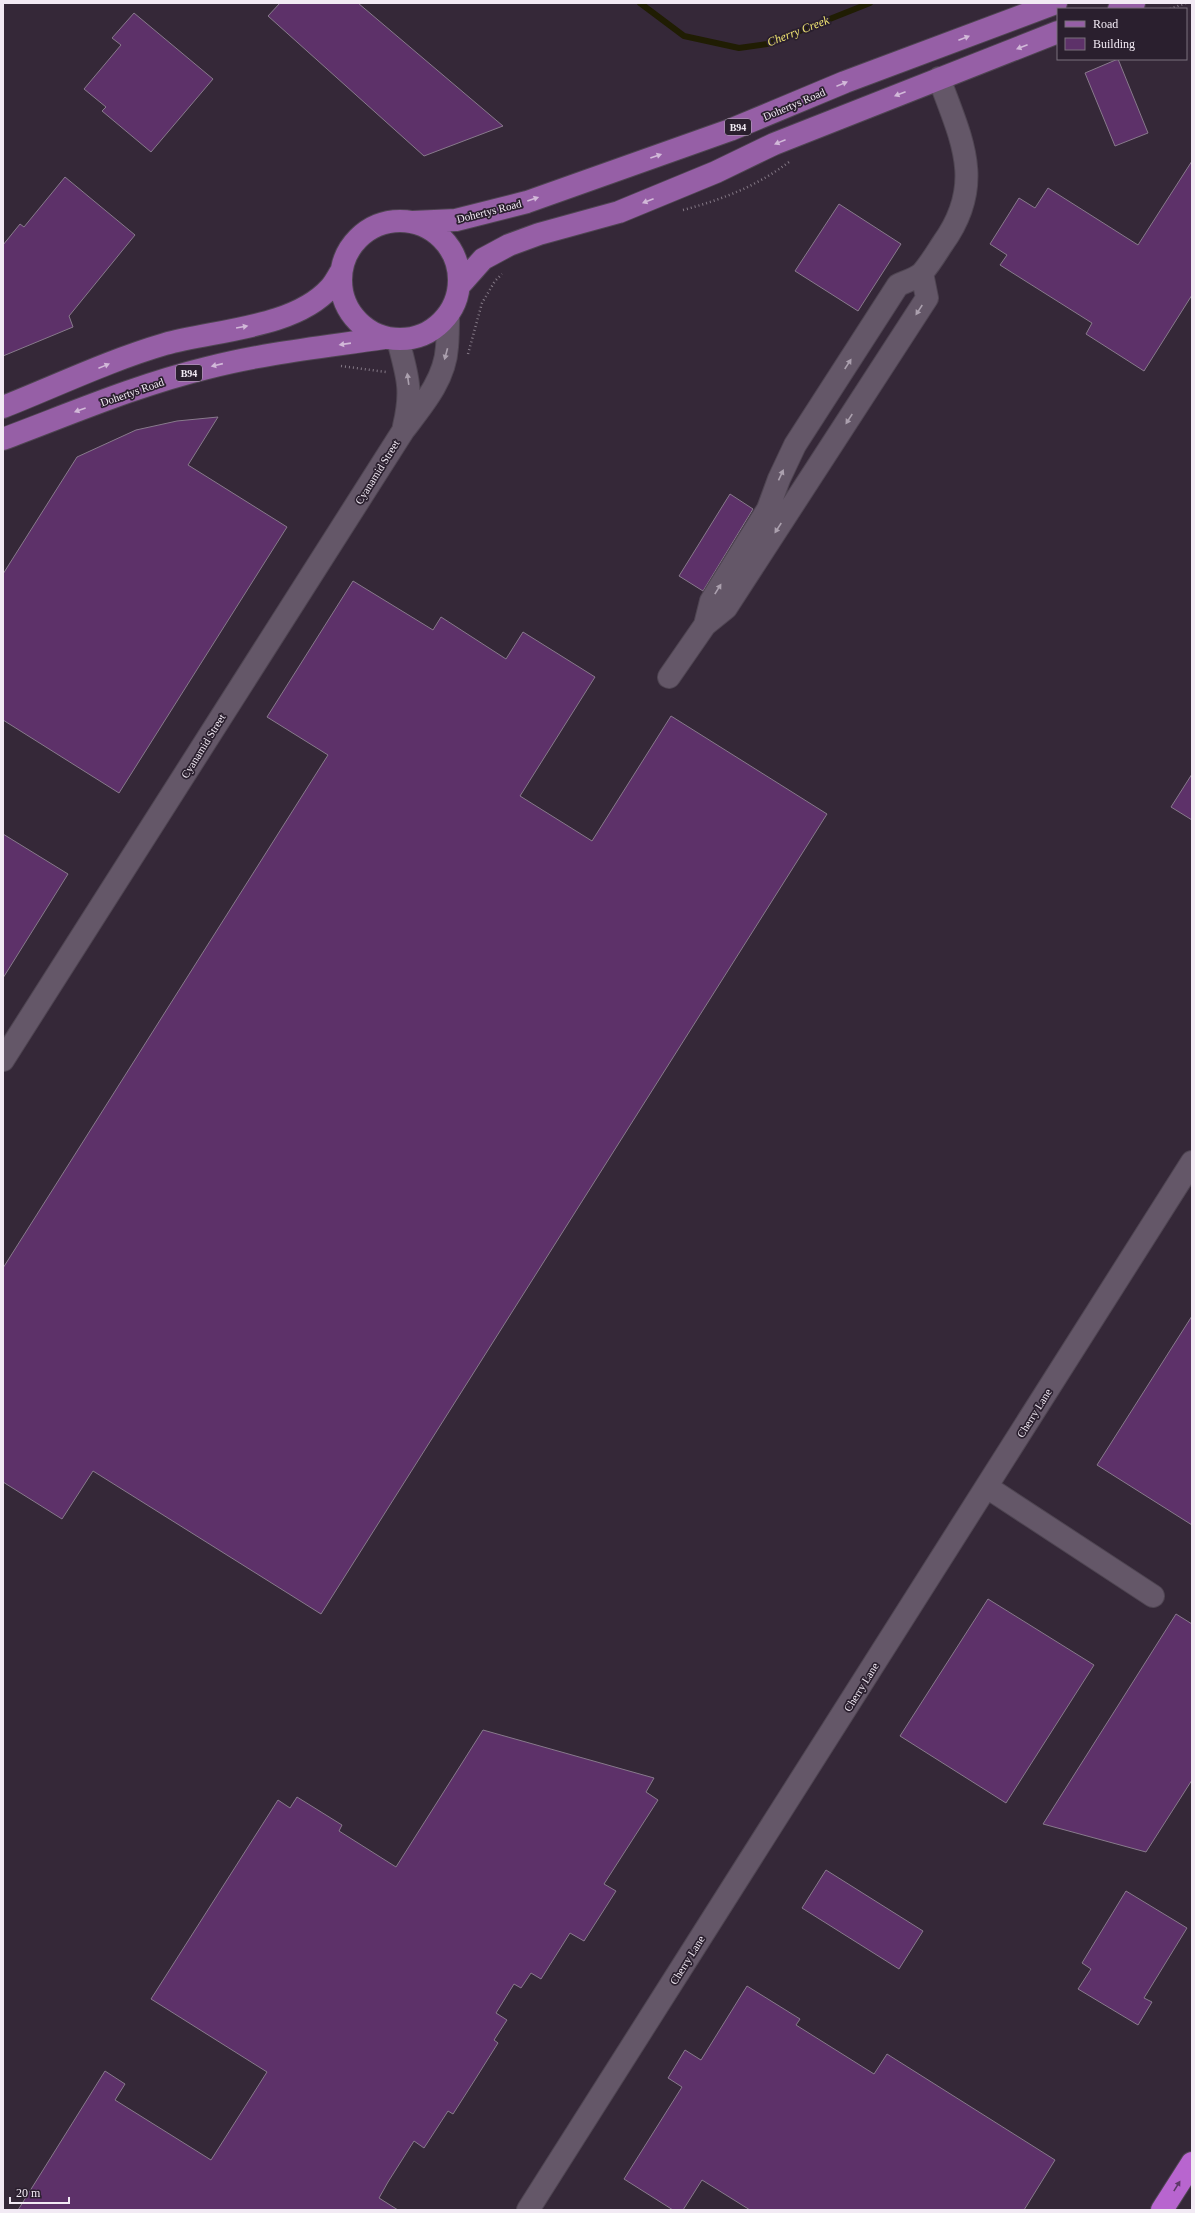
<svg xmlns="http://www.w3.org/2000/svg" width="1195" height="2213" viewBox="0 0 1195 2213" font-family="'Times New Roman',serif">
<rect width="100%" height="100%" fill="#352838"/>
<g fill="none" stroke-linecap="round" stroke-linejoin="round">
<path stroke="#201d03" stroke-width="6" d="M640 3 684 36 739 48 767 44 870 3"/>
</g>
<path fill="#5d3169" stroke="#887a8c" d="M280 3H358L503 126 424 156 268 16Z
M134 13 213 79 151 152 102 111 106 107 84 89 121 45 112 38Z
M1118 59 1148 133 1115 146 1085 73Z
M1192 161V295L1144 371 1086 334 1092 323 1000 265 1007 255 990 244 1019 198 1035 208 1048 188 1138 245Z
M65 177 135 235 69 316 73 327 3 356V245L20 224 24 227Z
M839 204 901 244 858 311 795 271Z
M218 417 188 465 287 527 119 793 3 720V574L77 457 136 430 177 421Z
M730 494 753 509 703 591 679 576Z
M353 581 433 630 441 617 506 659 523 632 595 677 520 796 592 841 671 716 827 814 321 1614 93 1471 62 1519 3 1482V1268L328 755 267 717Z
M1192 774V820L1171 807Z
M3 834 68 874 3 978Z
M1192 1316V1525L1097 1465Z
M988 1599 1094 1665 1006 1803 900 1736Z
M1176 1614 1192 1624V1780L1146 1852 1043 1824Z
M483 1730 654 1778 646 1792 658 1800 604 1884 616 1891 584 1941 570 1933 541 1979 531 1973 521 1988 514 1984 496 2013 507 2020 494 2040 498 2043 476 2078 453 2114 448 2111 424 2148 414 2141 388 2182 379 2198 398 2210H18L105 2071 125 2084 115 2100 211 2160 267 2072 151 1999 278 1800 290 1808 297 1797 342 1825 339 1831 396 1867Z
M826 1870 923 1931 899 1969 802 1908Z
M1126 1891 1187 1928 1144 1998 1152 2002 1138 2025 1078 1989 1091 1969 1082 1963Z
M747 1986 800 2019 796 2025 874 2074 887 2054 1055 2160 1024 2210H750L702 2180 683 2210H673L624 2179 682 2087 668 2078 685 2050 701 2060Z"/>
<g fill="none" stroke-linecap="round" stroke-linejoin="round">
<g stroke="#4f4552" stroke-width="24">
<path id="minor" d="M398 340C407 375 413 389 404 426
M705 625 711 601 768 509 779 479 795 445 898 285C905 282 917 278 922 273 930 264 937 252 943 243 986 183 961 139 939 78
M669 677 705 625 726 608 927 298 922 273
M3 1060 403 431C422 406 445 380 447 347 448 336 448 326 448 315
M987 1487 1153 1596
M528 2210 1192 1162"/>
</g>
<g stroke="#4f4552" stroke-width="24">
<path id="major" d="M1119 9 1134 3
M341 280a59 59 0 1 1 118 0a59 59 0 1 1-118 0Z
M413 222 456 220 527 202 730 130 845 82 1056 3
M459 286 483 259 509 245 539 234 619 212 716 172 774 144 1058 32
M3 407C56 386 110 360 165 344 215 330 294 328 330 288 334 284 337 278 340 273
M3 439C70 414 137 385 207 368 265 353 324 347 384 338"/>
</g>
<g stroke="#4f4552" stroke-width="24">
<path id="highway" d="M1162 2210 1192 2163"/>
</g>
<path stroke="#847986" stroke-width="2.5" stroke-dasharray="1 3" stroke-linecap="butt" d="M1170 9 1186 3
M683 210C721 200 757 186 789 162
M468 354 482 303 495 281 502 274
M341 366 386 372"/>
<use href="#minor" stroke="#645768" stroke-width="22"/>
<use href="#major" stroke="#965fa6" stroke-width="22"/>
<use href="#highway" stroke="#b865cf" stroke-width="22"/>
</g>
<defs><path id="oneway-solid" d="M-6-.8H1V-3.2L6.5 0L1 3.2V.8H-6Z"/></defs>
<g fill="#d2b9d9">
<use href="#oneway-solid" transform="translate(964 38) rotate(-21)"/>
<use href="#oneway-solid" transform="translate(1022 47) rotate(159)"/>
<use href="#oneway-solid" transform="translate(842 84) rotate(-22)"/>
<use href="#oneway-solid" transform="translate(900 94) rotate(159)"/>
<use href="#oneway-solid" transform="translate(780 142) rotate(158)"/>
<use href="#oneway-solid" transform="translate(656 156) rotate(-19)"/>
<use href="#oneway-solid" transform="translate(533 199) rotate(-19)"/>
<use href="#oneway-solid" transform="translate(648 201) rotate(159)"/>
<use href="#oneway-solid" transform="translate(242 327) rotate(-10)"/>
<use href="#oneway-solid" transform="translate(345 344) rotate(172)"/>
<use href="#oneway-solid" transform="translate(217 365) rotate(167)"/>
<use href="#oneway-solid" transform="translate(104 366) rotate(-22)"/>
<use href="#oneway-solid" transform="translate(80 410) rotate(160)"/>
</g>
<g fill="#aba0ae">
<use href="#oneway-solid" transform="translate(919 310) rotate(123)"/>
<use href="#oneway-solid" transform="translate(446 354) rotate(105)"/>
<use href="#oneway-solid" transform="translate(848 364) rotate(-57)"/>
<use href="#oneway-solid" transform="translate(408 379) rotate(-98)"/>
<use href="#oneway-solid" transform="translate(849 419) rotate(123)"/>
<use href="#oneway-solid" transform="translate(781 475) rotate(-65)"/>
<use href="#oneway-solid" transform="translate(778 528) rotate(123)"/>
<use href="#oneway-solid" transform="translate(718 589) rotate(-58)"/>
</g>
<use fill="#5c3866" href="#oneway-solid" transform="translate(1177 2186) rotate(-58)"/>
<g text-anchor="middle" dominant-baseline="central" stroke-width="3.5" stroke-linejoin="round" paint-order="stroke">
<g fill="#2a1f2e" stroke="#b6adb9" stroke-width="1">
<rect x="725" y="119" width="26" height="16" rx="3"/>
<rect x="176" y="365" width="26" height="16" rx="3"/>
</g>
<g font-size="10" font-weight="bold" fill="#f2eaf4">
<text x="738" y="127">B94</text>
<text x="189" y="373">B94</text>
</g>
<g font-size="11" fill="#f2eaf4" stroke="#2a1f2e">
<text transform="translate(794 104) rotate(-23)">Dohertys Road</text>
<text transform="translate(489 211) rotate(-14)">Dohertys Road</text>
<text transform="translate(132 392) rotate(-19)">Dohertys Road</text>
<text transform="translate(377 472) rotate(-58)">Cyanamid Street</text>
<text transform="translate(203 746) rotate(-58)">Cyanamid Street</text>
<text transform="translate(1034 1413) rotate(-58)">Cherry Lane</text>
<text transform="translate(861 1687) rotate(-58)">Cherry Lane</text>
<text transform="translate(687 1960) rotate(-58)">Cherry Lane</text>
</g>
<g font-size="12" font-style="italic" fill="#eee271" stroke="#2a1f2e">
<text transform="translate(798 31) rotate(-21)">Cherry Creek</text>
</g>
</g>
<rect width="1195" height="2213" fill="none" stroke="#f2eaf4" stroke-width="8"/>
<rect x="1057" y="8" width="130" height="52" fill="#2a1f2e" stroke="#7a707d"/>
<rect x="1065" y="21" width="20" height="6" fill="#965fa6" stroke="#7a707d"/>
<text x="1093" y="28" font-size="12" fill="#f2eaf4">Road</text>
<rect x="1065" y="38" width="20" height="12" fill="#5d3169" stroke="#7a707d"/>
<text x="1093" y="48" font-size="12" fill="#f2eaf4">Building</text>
<path d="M10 2197v6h59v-6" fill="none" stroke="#f2eaf4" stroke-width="2"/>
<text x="16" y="2197" font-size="12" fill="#f2eaf4" stroke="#2a1f2e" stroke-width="3" paint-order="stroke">20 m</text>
</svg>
